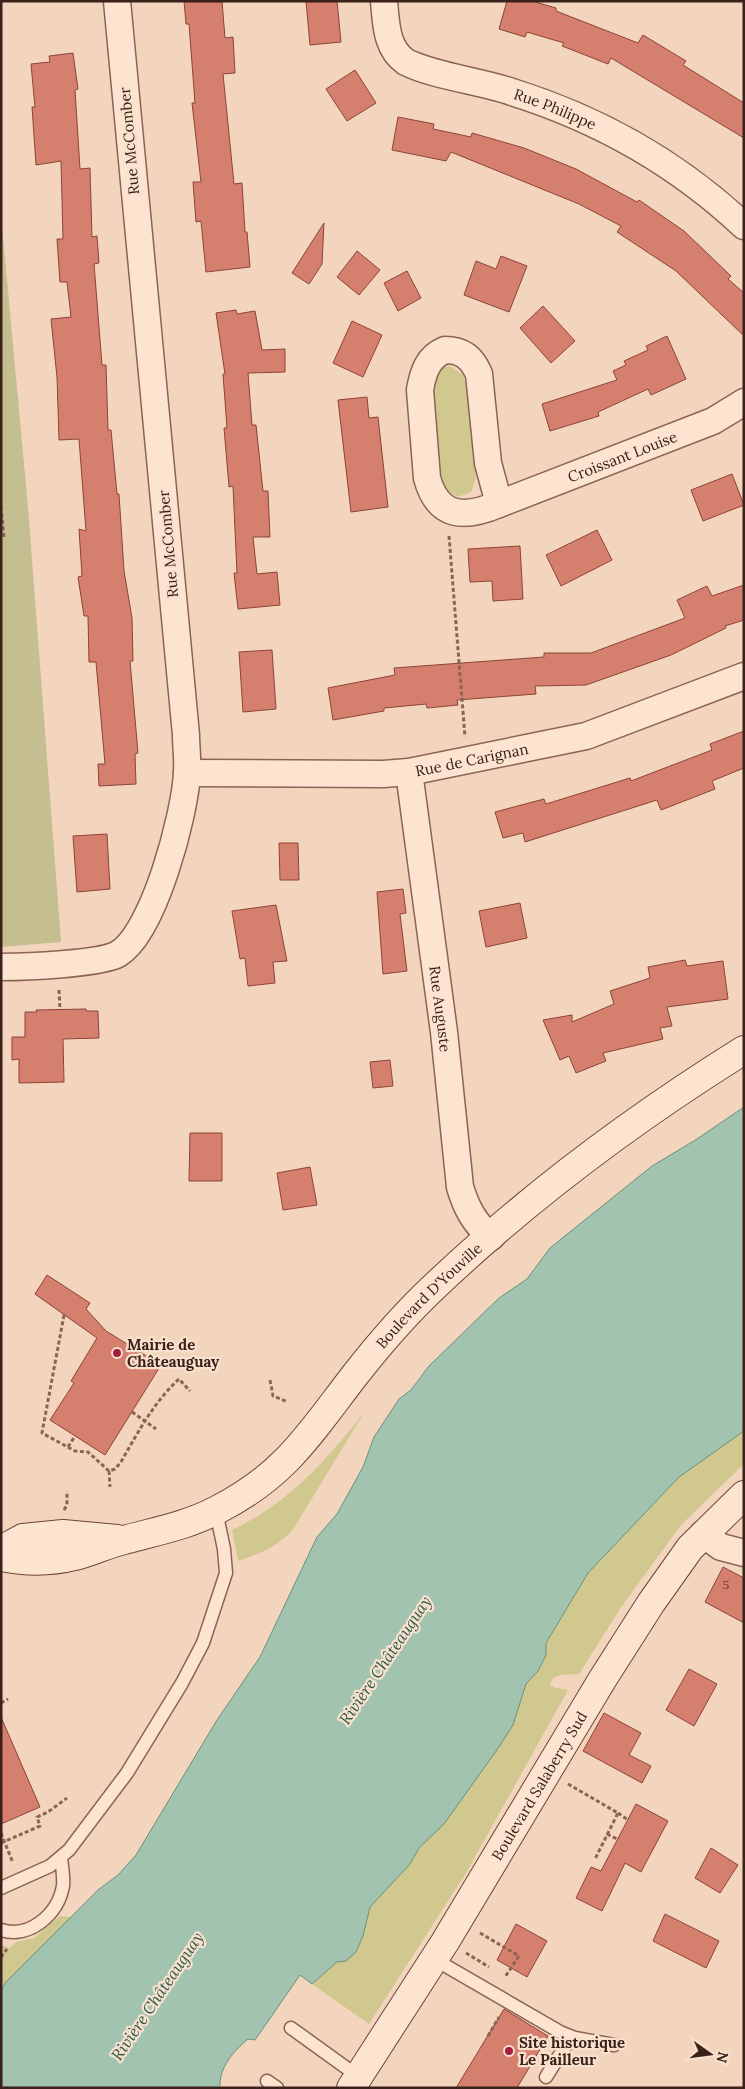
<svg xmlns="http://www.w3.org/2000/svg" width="745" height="2089" viewBox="0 0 745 2089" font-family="Lora,serif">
<rect width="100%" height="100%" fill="#f2d5bc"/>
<path fill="#d1c88f" d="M450 366 463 375 467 387 476 477 471 492 458 497 444 489 440 480 433 392C435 381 437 368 450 366Z
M365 1411 294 1528C278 1547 261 1553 238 1561L232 1530C290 1502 326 1461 365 1411Z
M744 1431V1464L681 1525 622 1606 579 1674 560 1675 553 1678 550 1685 556 1688 568 1690 466 1873 369 2024 312 1984 337 1962 346 1961 363 1936 370 1907 410 1864 419 1848 444 1824 513 1725 526 1684 538 1671 546 1655V1643L588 1573 679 1477Z
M60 1916 71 1917 1 1987V1945L10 1948 16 1942 34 1938Z"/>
<path fill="#c5be90" d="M1 215 28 507 61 942 1 947Z"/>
<path fill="#a1c3b0" stroke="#67927c" d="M744 1107V1431L679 1477 588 1573 546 1643V1655L538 1671 526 1684 513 1725 499 1747 444 1824 419 1848 410 1864 370 1907 363 1936 356 1952 346 1961 337 1962 312 1984 300 1975 255 2040 248 2039C233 2052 219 2067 220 2088H1V1992L5 1983 98 1890 118 1875 136 1855 217 1720 260 1657 317 1537 337 1514 363 1467 374 1437 399 1399 411 1390 429 1366 499 1298 527 1279 550 1248 652 1166 697 1139Z"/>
<path fill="#d57f6e" stroke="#8e4337" d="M184 1H222L225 38 233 37 235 73 223 74 234 184 242 183 245 232H247L250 267 206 272 201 221 196 222 193 182H201L192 103H195L189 24H186Z
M306 1H337L341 42 310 45Z
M507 1H532L556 8V11L638 43 643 35 686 61 683 65 744 103V138L611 58 608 64 562 46 564 43 527 32 525 37 499 29Z
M73 53 78 89 75 90 80 169 90 168 92 237 97 236 99 263 94 264 102 365H106L108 430H111L117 494H119L124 571 132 618 133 661H130L138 753 135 754 136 784 99 786 98 764H105L96 662H89L88 616H84L78 577 82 576 79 529 86 531 79 439 59 440 57 377 51 319 71 317 67 282H60L57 239H63L61 161 36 165 32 107H35L31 64 50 62 49 56Z
M355 70 376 103 347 121 326 89Z
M398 117 434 124 433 129 471 137 472 133 524 148 576 169 637 202 639 200 684 231 731 276 728 279 744 293V336L676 271 617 232 621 226 579 204 451 152 446 161 392 150Z
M324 223 322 264 309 284 292 273Z
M357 251 380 270 359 295 337 277Z
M501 256 527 266 509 312 464 295 476 261 496 269Z
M407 271 421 298 398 311 384 283Z
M543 306 575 341 551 363 520 328Z
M236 310 237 314 255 311 262 350 285 349V372L248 373 252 425H256L263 491H268L270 537H253L257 574 277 572 280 605 238 609 234 573H237L233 486 229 487 224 428H227L223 374H225L216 313Z
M352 321 382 335 363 377 333 363Z
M667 336 686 379 651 395 648 389 598 412 599 416 550 431 542 404 617 380 613 371 626 365 624 361 648 350 646 346Z
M367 397 369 418 378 417 388 507 351 512 338 400Z
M732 474 744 505 703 521 691 490Z
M597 530 612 560 561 586 546 555Z
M520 546 523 599 493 601 492 581 470 582 468 549Z
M744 585V620L725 626 726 628 671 655 586 685 535 686 536 694 457 700 458 705 427 708 426 704 384 708V711L333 720 328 688 395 675 394 668 544 657V653H591L685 618 677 600 707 586 712 596Z
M272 650 276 709 243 712 239 652Z
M744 731V768L712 781 715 789 661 810 657 800 525 842 523 833 503 838 495 812 544 799 546 804 630 778 631 781 712 750 710 744Z
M107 834 110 889 77 892 73 836Z
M279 843H298L299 880H280Z
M403 889 406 913 400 914 407 971 383 974 377 892Z
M520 903 527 938 486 947 479 911Z
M276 905 287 961 273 962 275 983 248 986 245 958 240 959 232 911Z
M685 960 687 966 723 961 728 999 667 1007 672 1026 660 1028 663 1039 603 1053 606 1061 576 1073 569 1056 560 1060 543 1020 572 1015V1022L614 1004 610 991 650 978 648 967Z
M86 1009V1011H98L99 1038 63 1039 64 1082 19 1083V1059L12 1060V1037H25V1012H37L36 1010Z
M390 1060 393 1086 373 1088 370 1062Z
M190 1133H222V1181H189Z
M310 1167 317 1205 283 1210 277 1173Z
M47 1275 90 1303 86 1309 106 1331 161 1365 105 1455 50 1420 74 1383 71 1381 97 1338 35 1294Z
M723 1567 744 1578V1623L705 1602Z
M689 1669 717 1684 694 1726 666 1710Z
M604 1713 641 1733 629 1755 651 1766 642 1783 583 1751Z
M1 1717 40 1807 1 1824Z
M636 1804 668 1821 641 1872 625 1863 602 1911 576 1898 591 1867 601 1871Z
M711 1848 738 1865 720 1893 695 1878Z
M665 1914 719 1941 706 1968 653 1941Z
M516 1924 547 1941 527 1977 497 1960Z
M504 2009 548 2036 517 2088H456Z"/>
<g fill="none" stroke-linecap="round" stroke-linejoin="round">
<g stroke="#8c6354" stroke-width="15">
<path id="lane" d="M1 1888 50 1866 69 1850 127 1773 182 1683 203 1643 226 1573 224 1549 216 1511
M1 1930C30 1939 58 1914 63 1886 64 1877 62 1867 61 1858
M434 1959 560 2032 575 2038 614 2045
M291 2028 359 2077
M546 2077 571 2037
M267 2081 277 2088"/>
</g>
<g stroke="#8c6354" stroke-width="29">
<g id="street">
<path id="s1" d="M384 1C386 23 386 49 406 62 434 76 480 81 512 92 598 119 678 164 744 226"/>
<path d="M445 350C463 350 472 358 479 374L488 463 499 504C464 519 438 518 427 478L420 390C423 372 428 357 445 350Z"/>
<path id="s2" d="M499 504 713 421 744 402"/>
<path id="s3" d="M409 772 444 1032 460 1187C466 1207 474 1223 491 1237"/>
<path id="s4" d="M187 773 383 774 409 772 586 736 744 676"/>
<path d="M1 967C25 967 100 964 118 954 154 933 185 814 187 773 188 760 186 747 186 735L117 1"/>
<path d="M703 1534 721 1547 744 1553"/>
</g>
</g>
<g stroke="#6e4537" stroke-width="30">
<g id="secondary">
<path d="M1 1550 23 1538 63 1534 117 1539"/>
<path id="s5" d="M1 1557C25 1562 51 1562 75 1556 92 1552 107 1544 124 1540 157 1531 186 1526 217 1510 286 1475 310 1433 355 1375 380 1343 407 1312 436 1285 530 1196 635 1118 744 1050"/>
<path id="s6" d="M351 2088 445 1942 602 1680 651 1603 690 1548 744 1495"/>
</g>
</g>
<path stroke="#8c6354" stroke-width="3" stroke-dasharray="4 2.5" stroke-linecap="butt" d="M1 507 4 537
M449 536 465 737
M59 990 60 1009
M64 1315 42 1433 75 1451 88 1452 109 1471 115 1469 121 1462C138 1432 154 1402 179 1379L190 1391
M270 1380 273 1396 288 1402
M132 1412 156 1429
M68 1447 75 1436
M109 1471 110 1487
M64 1510 67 1505V1491
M1 1703 8 1699
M568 1784 618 1813 595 1859
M618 1813 628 1820
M1 1833 13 1863
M607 1834 617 1839
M1 1843 40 1826 37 1817 48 1812 67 1798
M480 1933 519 1956 505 1977
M466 1953 489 1967
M1 1957 7 1949
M488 2036 499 2017"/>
<use href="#lane" stroke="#fce4d0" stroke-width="12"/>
<use href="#street" stroke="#fce4d0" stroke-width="26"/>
<use href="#secondary" stroke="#fce4d0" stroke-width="28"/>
</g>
<g fill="#a21d40" stroke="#f9e1cd" stroke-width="2">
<circle cx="117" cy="1353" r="5"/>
<circle cx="509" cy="2051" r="5"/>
</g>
<g text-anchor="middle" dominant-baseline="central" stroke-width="4.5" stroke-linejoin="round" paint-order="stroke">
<g font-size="12" fill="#61382f">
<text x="726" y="1584">5</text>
</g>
<g font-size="15" fill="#3a211a" stroke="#f9e1cd">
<text stroke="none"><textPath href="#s1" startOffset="224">Rue Philippe</textPath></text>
<text transform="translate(129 141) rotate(-95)">Rue McComber</text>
<text stroke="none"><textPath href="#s2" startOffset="132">Croissant Louise</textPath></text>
<text transform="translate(168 544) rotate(-95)">Rue McComber</text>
<text stroke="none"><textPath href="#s4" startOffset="286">Rue de Carignan</textPath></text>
<text stroke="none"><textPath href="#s3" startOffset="239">Rue Auguste</textPath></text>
<text stroke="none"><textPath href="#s5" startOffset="528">Boulevard D'Youville</textPath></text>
<text stroke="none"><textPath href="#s6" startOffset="356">Boulevard Salaberry Sud</textPath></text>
</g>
<g font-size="15" font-weight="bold" fill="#3a211a" stroke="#f9e1cd" text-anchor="start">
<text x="127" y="1344">Mairie de<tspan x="127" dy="17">Châteauguay</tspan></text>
<text x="519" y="2042">Site historique<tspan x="519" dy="17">Le Pailleur</tspan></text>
</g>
<g font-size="16" font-style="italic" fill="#285b4b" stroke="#f9e1cd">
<text transform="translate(385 1660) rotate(-56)">Rivière Châteauguay</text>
<text transform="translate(157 1996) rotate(-56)">Rivière Châteauguay</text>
</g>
</g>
<rect width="745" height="2089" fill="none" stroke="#3a211a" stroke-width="5"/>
<g transform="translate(710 2054) rotate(104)" stroke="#f9e1cd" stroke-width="4" paint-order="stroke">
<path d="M0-4L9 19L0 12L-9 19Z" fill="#3a211a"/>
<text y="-8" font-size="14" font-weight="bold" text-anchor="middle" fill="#3a211a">N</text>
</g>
</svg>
